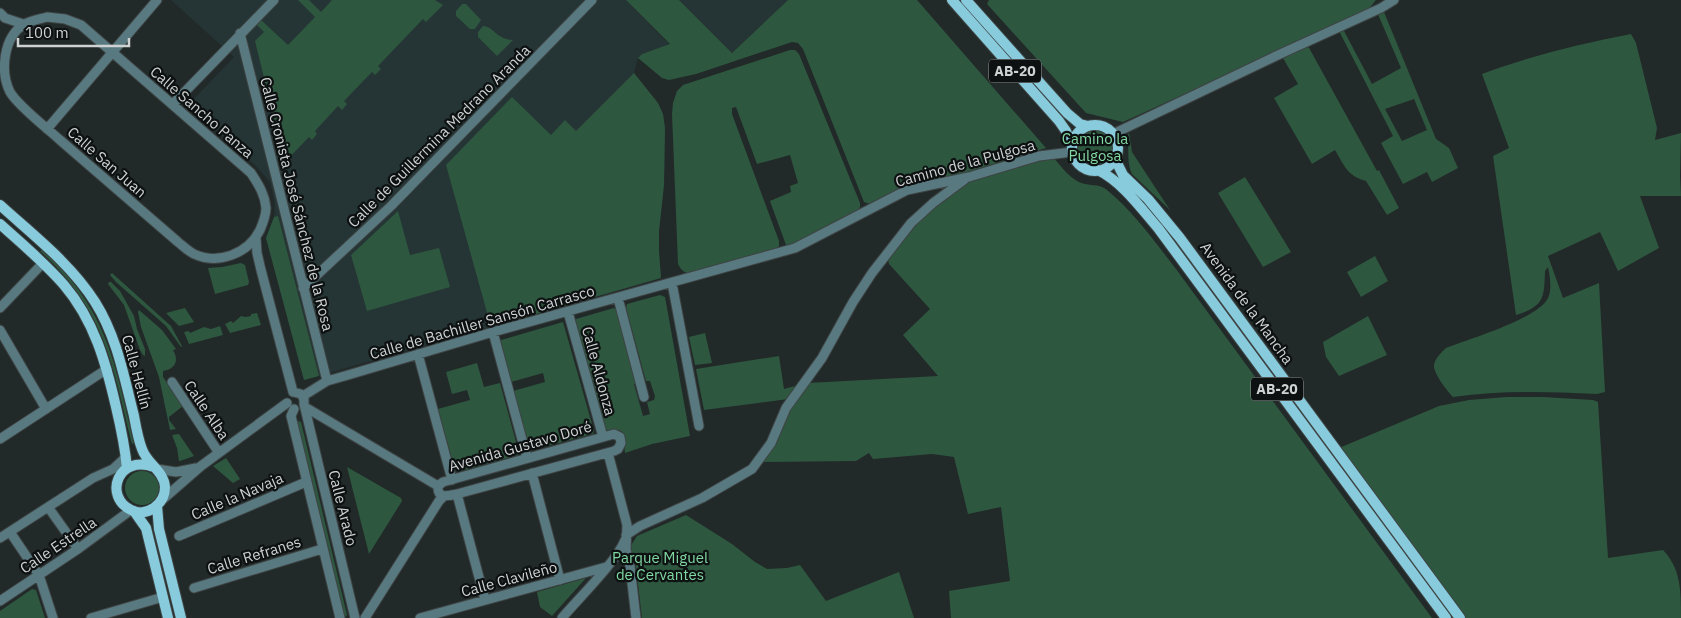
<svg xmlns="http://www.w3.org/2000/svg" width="1681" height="618" viewBox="0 0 1681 618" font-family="'IBM Plex Sans',sans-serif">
<rect width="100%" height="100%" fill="#222929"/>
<path fill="#253434" d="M171 0H626L670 45 642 54 638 58 634 73 658 103 663 114 665 128 664 185 659 231V251L661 278 304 380 266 238 274 217 275 204 270 182 256 166 188 105 234 57Z
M679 0H788L732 53Z"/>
<path fill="#2e573f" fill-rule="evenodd" d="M298 0H309L321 12 332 0H435L443 5 426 22 423 19 378 66 381 69 375 75 372 72 344 101 347 104 342 110 338 106 315 131 317 134 312 140 309 137 285 162 271 107 272 101 269 98 255 41 264 32 256 24 260 19 288 45 315 17Z
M626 0H679L732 53 788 0H917L1046 148 961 174 906 187 870 204 864 202 803 49 798 43 792 42 696 74 669 80 662 78 638 58 642 54 670 44Z
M989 0H1376L1367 11 1123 122 1086 113 987 4Z
M462 4H466L481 20 475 29H470L456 16V11Z
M1377 12H1384L1436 139 1449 148 1458 168 1432 182 1427 172 1403 184 1381 143 1393 136 1339 31 1343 29 1372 84 1401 68ZM1414 99 1427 130 1402 141 1385 109Z
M483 26C495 27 495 39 513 40L497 56 478 37V32Z
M1631 34 1636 43 1657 128 1655 140 1681 133 1680 176 1681 196H1640L1659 248 1618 271 1600 232 1548 256 1563 298 1599 283 1605 392 1597 394C1548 392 1501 390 1453 397 1447 391 1433 373 1434 365 1435 358 1442 352 1446 348 1468 339 1538 319 1548 298 1552 290 1550 276 1548 267L1545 271C1544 297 1545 306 1516 315L1493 156 1509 148 1482 74C1530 56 1580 44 1631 34Z
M1308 46 1377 171 1379 170 1399 208 1387 215 1366 181C1347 176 1344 165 1335 150L1312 164 1274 98 1298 84 1283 58Z
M790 50H795L799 54 860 203V207L856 213 791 246 786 245 770 201 791 192 790 186 798 183 790 155 757 164 736 107 732 108V114L779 241V246L776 250 692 274C684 273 682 271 678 264L672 114 673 103 677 91 683 85Z
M634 73 658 103 663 114 665 128 664 185 659 231V251L661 278 491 327 446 165 512 97 551 135 565 120 576 131Z
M1077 147a18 18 0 1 1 36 0a18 18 0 1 1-36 0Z
M1129 133 1132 152 1170 210 1132 174C1126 162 1130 149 1127 136Z
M1053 157C1062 167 1071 181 1085 184 1094 186 1099 184 1107 190 1134 212 1155 242 1176 269L1432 618H951L949 591 1010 581 1001 507 968 514 954 457 932 454 873 459 869 453 856 461 760 462 787 409 808 383 938 376 903 335 930 309 889 264 887 255 911 226 965 182 997 171Z
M1245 177 1291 252 1263 267 1218 193Z
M398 211 410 255 439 248 450 287 367 311 351 255Z
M278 216 319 376 304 380 266 238 274 217Z
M42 250C107 308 115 363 134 443L132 444C112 363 105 310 40 251Z
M1375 256 1388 281 1361 297 1347 272Z
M241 263 245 265 249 282 248 285 215 294 208 268 222 267Z
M112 273 171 326 182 346 181 347 166 326 116 282 110 275Z
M109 282H111L120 291 134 316 137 329 145 349V356L143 355 140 350 124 305 108 284Z
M660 295 665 297 690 436 652 444 625 453C623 438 630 426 605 431L575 321 576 319 614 308 616 309 637 383 634 384 643 416 650 414 647 402 654 400 655 396 650 381H646L626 308 627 304Z
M185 308 194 322 179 326 166 313Z
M139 310 162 330 176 349 173 350C179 360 176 369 163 371V377L183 406 169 417V420L176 429 170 430 159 377 141 327 138 312Z
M257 313 261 325 230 333 225 324 231 321 233 323 241 316 245 317 251 316V314Z
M1368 316 1387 355 1339 376 1326 357 1323 342Z
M563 322 594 431 593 434 532 450 529 449 513 391 545 382 543 373 511 382 500 342 501 340Z
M220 326 223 335 189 344 184 332 189 331 190 333 204 327 211 329Z
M705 333 712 363 695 365 689 337Z
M779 356 784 389 799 385 788 399 704 410 696 369Z
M477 363 484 387 500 383 519 453 518 455 458 472 455 470 438 409 470 400 467 390 452 394 446 372Z
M1507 397H1543L1593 400 1598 402 1608 558 1663 550C1681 569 1681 590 1681 618H1463L1339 448 1439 406 1469 400Z
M298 421 301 422 347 615 345 617 342 616 295 424Z
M179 434 194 456 180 461H179L177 448 172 435Z
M226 458 240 479 233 483 213 466Z
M347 467 401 498 402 501 369 554Z
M125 488a17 17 0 1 1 34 0a17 17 0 1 1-34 0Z
M686 515 732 544 755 562 767 569 787 568 800 565 826 601 899 572 914 618H642L635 559 630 547 637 536Z
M586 578 552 616 540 607 537 592Z
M32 589 36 590 45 618H0V611Z"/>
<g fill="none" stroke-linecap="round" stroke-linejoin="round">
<g stroke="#3e4444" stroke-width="11">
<path id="minor" d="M0 13 5 18 23 24
M47 17 65 19 81 25 251 173C258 184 265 194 266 208 266 216 263 223 260 230 248 254 218 265 194 254 188 251 183 246 178 242 139 208 99 174 60 140 47 128 18 106 10 92 0 72 3 36 25 24 31 20 40 19 47 17Z
M240 33 327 381
M173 104 274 0
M47 129 157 0
M1113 134 1278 55 1381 8 1394 0
M256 238 257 253 261 270 293 392
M672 283 699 426
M303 288 391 206 592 0
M618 298 644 397
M0 308 43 263
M568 312 603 437
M0 330 46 409
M493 332 527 458
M418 354 452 480
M172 382 219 453
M293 392 301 394 304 399V404L355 618
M303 396 327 381 348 375 493 332 795 248 907 190 969 177 1039 156 1072 152
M305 407 438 486
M294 409 291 416 340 618
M614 434 620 437 621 443 618 449 614 451 457 494C448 496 437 499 438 486L443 482Z
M0 439 107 369
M608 453 627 525 626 549 630 566 636 618
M157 469 176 472 196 468
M532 473 560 580
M457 494 485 600
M162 500 201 466 287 403
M48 507 78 549
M10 532 39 575 53 618
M626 535 640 526 702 498 752 469 771 443 786 408 822 358 853 302 872 273 911 223 933 203 964 180
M179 536 306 482
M0 538 93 478 113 469 126 457
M194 588 322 549
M0 601 78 549 131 510
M91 618 163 597
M365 618 439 501 444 496
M420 618 606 567
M562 618C578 599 617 561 625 540"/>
</g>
<g stroke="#3e4444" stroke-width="12">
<path id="major" d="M952 0 1059 121 1066 131 1072 146
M966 0 1067 113 1080 124 1088 126
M1072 148a23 23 0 1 1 46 0a23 23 0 1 1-46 0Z
M1117 153V163L1123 175 1148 199 1180 238 1460 618
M1098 170C1122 182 1140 207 1158 228L1446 618
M0 205C33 235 71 264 95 302 117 337 124 377 134 416 136 427 138 439 142 449 147 464 164 471 165 487 165 504 147 518 131 510 103 496 118 454 154 467
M0 224C22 244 45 263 64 285 94 320 106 363 116 407 121 428 125 447 127 468
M157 506 159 529 181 618
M134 511 146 528 168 618"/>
</g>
<use href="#minor" stroke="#597981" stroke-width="9"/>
<use href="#major" stroke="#88cbdc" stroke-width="10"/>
</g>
<g text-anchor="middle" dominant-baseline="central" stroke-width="4.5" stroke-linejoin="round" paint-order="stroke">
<g fill="#0e1111" stroke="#949898" stroke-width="1">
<rect x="989" y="59.5" width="52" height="23" rx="4"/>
<rect x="1251" y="377.5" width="52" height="23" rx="4"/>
</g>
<g font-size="14" font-weight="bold" fill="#ced2d2">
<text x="1015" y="71">AB-20</text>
<text x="1277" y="389">AB-20</text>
</g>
<g font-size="15" fill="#ced2d2" stroke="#0e1111">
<text transform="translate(202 112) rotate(41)">Calle Sancho Panza</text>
<text transform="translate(439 136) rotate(-45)">Calle de Guillermina Medrano Aranda</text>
<text transform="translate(107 162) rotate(41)">Calle San Juan</text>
<text transform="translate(965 163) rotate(-15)">Camino de la Pulgosa</text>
<text transform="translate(297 204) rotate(76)">Calle Cronista José Sánchez de la Rosa</text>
<text transform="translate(1247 303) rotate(54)">Avenida de la Mancha</text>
<text transform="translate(482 322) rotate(-16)">Calle de Bachiller Sansón Carrasco</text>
<text transform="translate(599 371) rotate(75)">Calle Aldonza</text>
<text transform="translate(137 372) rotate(75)">Calle Hellín</text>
<text transform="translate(207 410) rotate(56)">Calle Alba</text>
<text transform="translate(520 446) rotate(-16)">Avenida Gustavo Doré</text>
<text transform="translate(237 496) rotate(-23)">Calle la Navaja</text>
<text transform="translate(343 508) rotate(76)">Calle Arado</text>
<text transform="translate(58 545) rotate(-34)">Calle Estrella</text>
<text transform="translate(254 555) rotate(-17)">Calle Refranes</text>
<text transform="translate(509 579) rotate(-15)">Calle Clavileño</text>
</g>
<g font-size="15" fill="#80d8a3" stroke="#0e1111">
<text x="1095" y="138">Camino la<tspan x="1095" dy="17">Pulgosa</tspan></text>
<text x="660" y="557">Parque Miguel<tspan x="660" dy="17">de Cervantes</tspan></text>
</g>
</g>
<path d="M18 38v8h111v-8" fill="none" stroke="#ced2d2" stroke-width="2.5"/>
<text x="25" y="38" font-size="15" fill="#ced2d2" stroke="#0e1111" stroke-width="4" paint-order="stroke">100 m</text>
</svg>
